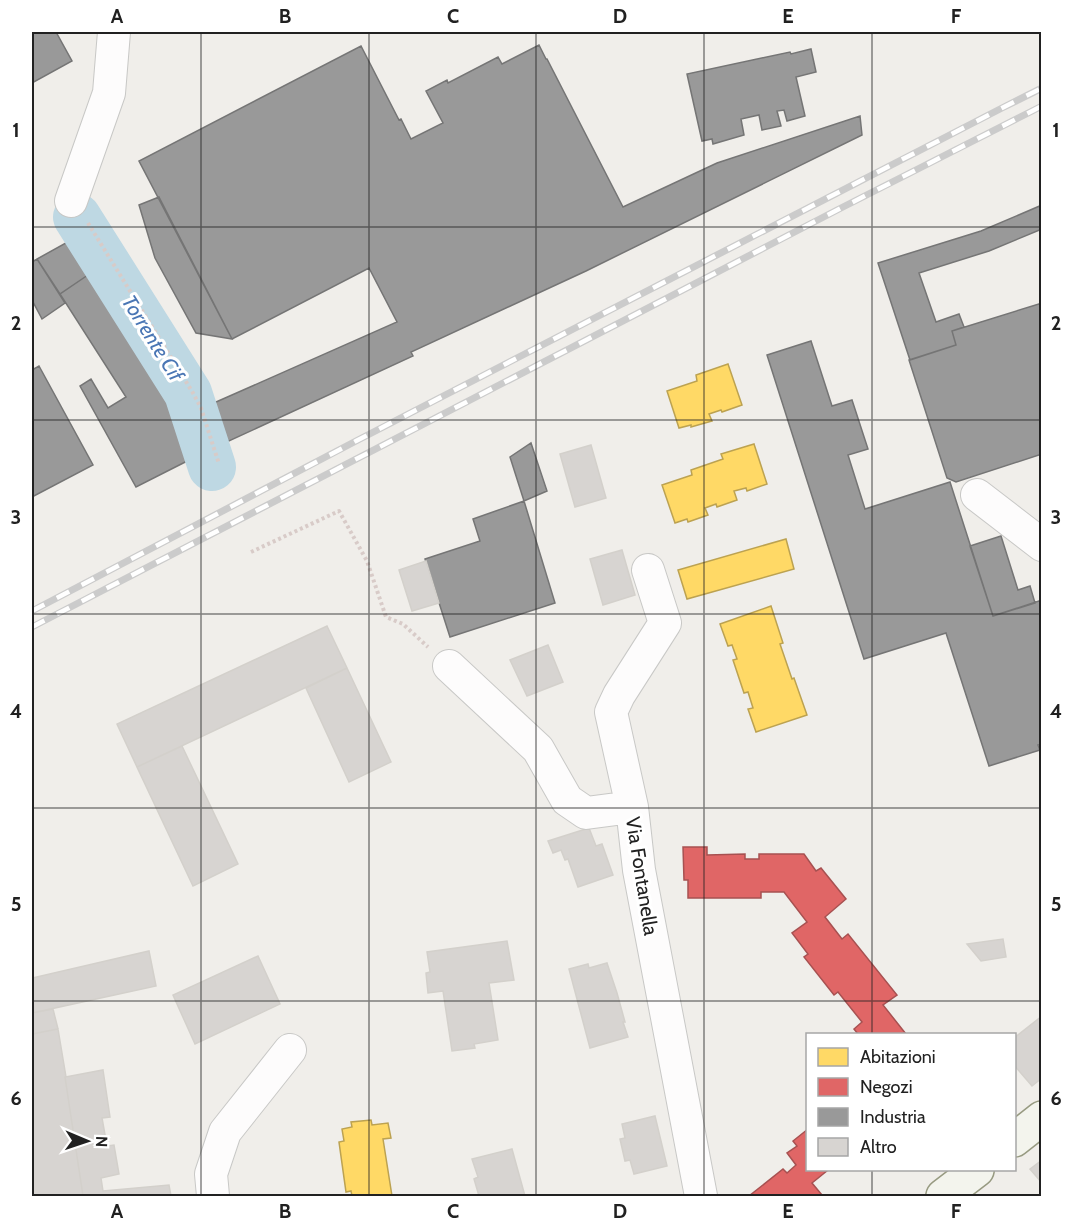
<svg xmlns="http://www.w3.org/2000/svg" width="1073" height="1228" viewBox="0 0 1073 1228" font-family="Cabin,sans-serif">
<rect width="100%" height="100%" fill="#f0eeea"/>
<path fill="#ffd966" stroke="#bca251" stroke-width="1.5" d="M728 364 742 405 722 412 721 410 709 414 712 421 691 427V425L679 428 667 391 697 381 696 375Z
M754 444 767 484 747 491 746 488 734 491 737 500 717 507 716 504 705 508 708 515 688 522 687 519 675 523 662 485 692 475 691 470 723 459 721 454Z
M786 539 794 569 687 599 678 570Z
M771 606 783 643 780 644 792 679 794 678 807 715 756 732 748 709 753 708 748 692 744 693 733 660 737 659 732 645 728 646 720 624Z
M371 1120 372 1125 388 1123 391 1138 383 1139 392 1196H352L351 1191 346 1192 339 1142 344 1141 342 1129 352 1127 351 1122Z"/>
<path fill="#e06666" stroke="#a75151" stroke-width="1.5" d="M683 847H707V855L745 854V859H759V854H804L816 871 821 868 846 899 825 917 842 939 848 934 897 995 883 1005 906 1034H858L854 1029 862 1022 838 992 834 995 804 957 808 954 792 933 807 922 784 892H761V898H688V880H684Z
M808 1129V1170H828L812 1183 822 1195 820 1196H749L783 1169 787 1173 796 1165 787 1153 797 1146 793 1141Z"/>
<path fill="#999" stroke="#757575" stroke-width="1.5" d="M32 32H56L72 61 32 83Z
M539 45 546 59H547L623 207 717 163 860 116 862 135 586 271 411 352 413 356 218 446 207 406 397 322 369 268 232 339 139 161 361 46 399 120 401 119 411 139 443 123 426 91 447 80 448 83 498 57 502 64Z
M811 49 816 72 796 77 805 116 787 121 784 110 777 111 781 126 762 130 759 115 741 119 744 135 713 144 712 139 702 141 687 74 790 52 791 54Z
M159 197 178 234 232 339 196 333 155 258 139 205Z
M1042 205V229L989 251 919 273 936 322 959 314 964 327 952 331 956 345 910 360 878 263 981 231Z
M82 234 108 275 94 284 88 275 60 294 37 259Z
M37 259 65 303 42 319 32 300V262Z
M111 274 181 386 201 454 136 487 80 386 91 379 108 408 126 397 60 294 88 275 94 284Z
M1042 303V454L956 482 947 478 909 360 956 345 952 331Z
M811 341 832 406 852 400 868 449 848 455 865 509 950 482 993 616 1042 600V744L1038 745 1040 750 989 766 946 633 864 659 767 355Z
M39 366 93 465 32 497V370Z
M531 443 547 491 524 501 510 457Z
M524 501 555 603 450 637 425 559 480 541 473 519Z
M1001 536 1018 590 1030 586 1035 603 993 616 970 546Z"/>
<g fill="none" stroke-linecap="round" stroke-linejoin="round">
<path stroke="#bed8e3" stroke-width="48" d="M77 217 188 393 212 467"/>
</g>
<path fill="#d7d4d1" stroke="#d3d0cb" stroke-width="1.5" d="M591 445 606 498 575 507 560 454Z
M622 550 635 595 603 605 590 559Z
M426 561 439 603 412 611 399 570Z
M327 626 347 668 137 767 117 724Z
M548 645 563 682 527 696 510 660Z
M347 668 391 762 349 782 306 688Z
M182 746 238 864 193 886 137 767Z
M589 828 596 846 602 844 613 875 578 887 568 859 565 860 561 850 553 853 548 841Z
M1003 939 1006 957 981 961 967 944Z
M507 941 514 980 489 983 498 1040 474 1044 475 1048 452 1051 443 991 428 993 426 973 430 972 427 952Z
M149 951 156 986 32 1013V978Z
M258 956 280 1004 195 1044 173 995Z
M607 963 617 993 625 1022H623L628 1037 590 1048 569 969 588 964 589 968Z
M53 1009 58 1029 32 1034V1013Z
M1042 1016V1078L1032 1086 1014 1065V1038Z
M58 1029 66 1077H65L83 1196H32V1034Z
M103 1070 110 1117 102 1118 107 1146 114 1145 119 1174 101 1178 103 1191 169 1185 171 1196H83L65 1077Z
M655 1116 667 1166 634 1174 630 1160 625 1161 620 1139 625 1138 622 1124Z
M512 1149 525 1196H479L474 1179 478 1177 472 1159Z
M1042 1160V1183L1030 1169Z"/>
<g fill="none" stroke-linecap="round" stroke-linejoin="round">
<g stroke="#c8c8c6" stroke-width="34">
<path id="minor" d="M71 201 109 93 114 32
M977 495 1042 545
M648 570 665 623 619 695 611 712 632 807 639 870 701 1196
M449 666 538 749 567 800 586 813 632 807
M213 1196 211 1174 225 1132 290 1050"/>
</g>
<g stroke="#979a81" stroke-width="36">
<path id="secondary" d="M1014 1140 1042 1118
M943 1196 977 1170"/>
</g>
<path stroke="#d8cbc8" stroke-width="4" stroke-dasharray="3 3" stroke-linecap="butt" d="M88 223 193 393 201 408 219 464
M251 552 339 511 367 561 386 617 403 624 428 647"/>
<use href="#minor" stroke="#fdfcfc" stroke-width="32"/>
<use href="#secondary" stroke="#f3f4ed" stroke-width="33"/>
<g stroke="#cbcbcb" stroke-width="7">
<path id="rail" d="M32 611 356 441 1002 108 1042 88
M32 627 841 208 1042 106"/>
</g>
<use href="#rail" stroke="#fff" stroke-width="4.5" stroke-dasharray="14" stroke-linecap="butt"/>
</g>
<path fill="none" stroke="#212121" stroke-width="1.5" stroke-opacity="0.55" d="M201 32V1196M369 32V1196M536 32V1196M704 32V1196M872 32V1034M32 227H1042M32 420H1042M32 614H1042M32 808H1042M32 1001H1042M872 1170V1196"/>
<g text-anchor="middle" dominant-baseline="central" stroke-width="6" stroke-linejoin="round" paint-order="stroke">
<g font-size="20" fill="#212121" stroke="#fff">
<text transform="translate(642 876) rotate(81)">Via Fontanella</text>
</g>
<g font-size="21" font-style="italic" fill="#4a76b4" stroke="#fff">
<text transform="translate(153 338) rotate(58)">Torrente Cif</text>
</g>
</g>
<rect width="1073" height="1228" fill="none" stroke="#ffffff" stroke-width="66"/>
<rect x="806" y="1033" width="210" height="138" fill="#ffffff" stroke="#a6a6a6" stroke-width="1.5"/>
<rect x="818" y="1048" width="30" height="18" fill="#ffd966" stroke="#a6a6a6" stroke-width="1.5"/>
<text x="860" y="1063" font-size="18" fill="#212121">Abitazioni</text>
<rect x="818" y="1078" width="30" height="18" fill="#e06666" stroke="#a6a6a6" stroke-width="1.5"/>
<text x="860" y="1093" font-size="18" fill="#212121">Negozi</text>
<rect x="818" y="1108" width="30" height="18" fill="#999999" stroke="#a6a6a6" stroke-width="1.5"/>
<text x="860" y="1123" font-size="18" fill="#212121">Industria</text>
<rect x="818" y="1138" width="30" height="18" fill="#d7d4d1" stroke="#a6a6a6" stroke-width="1.5"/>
<text x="860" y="1153" font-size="18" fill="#212121">Altro</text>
<g transform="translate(87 1141) rotate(92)" stroke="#ffffff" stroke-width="4.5" paint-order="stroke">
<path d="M0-4.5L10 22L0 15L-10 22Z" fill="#212121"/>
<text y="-9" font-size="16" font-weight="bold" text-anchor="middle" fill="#212121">N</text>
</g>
<rect x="33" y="33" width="1007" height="1162" fill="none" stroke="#212121" stroke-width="2"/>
<g font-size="20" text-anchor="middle" font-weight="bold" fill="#212121">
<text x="117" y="23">A</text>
<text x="285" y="23">B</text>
<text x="453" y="23">C</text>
<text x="620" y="23">D</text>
<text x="788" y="23">E</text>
<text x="956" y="23">F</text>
<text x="16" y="137">1</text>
<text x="1056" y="137">1</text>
<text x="16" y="330">2</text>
<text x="1056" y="330">2</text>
<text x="16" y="524">3</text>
<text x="1056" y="524">3</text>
<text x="16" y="718">4</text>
<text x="1056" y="718">4</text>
<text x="16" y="911">5</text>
<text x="1056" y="911">5</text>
<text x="16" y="1105">6</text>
<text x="1056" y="1105">6</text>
<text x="117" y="1218">A</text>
<text x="285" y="1218">B</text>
<text x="453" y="1218">C</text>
<text x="620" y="1218">D</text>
<text x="788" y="1218">E</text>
<text x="956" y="1218">F</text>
</g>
</svg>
